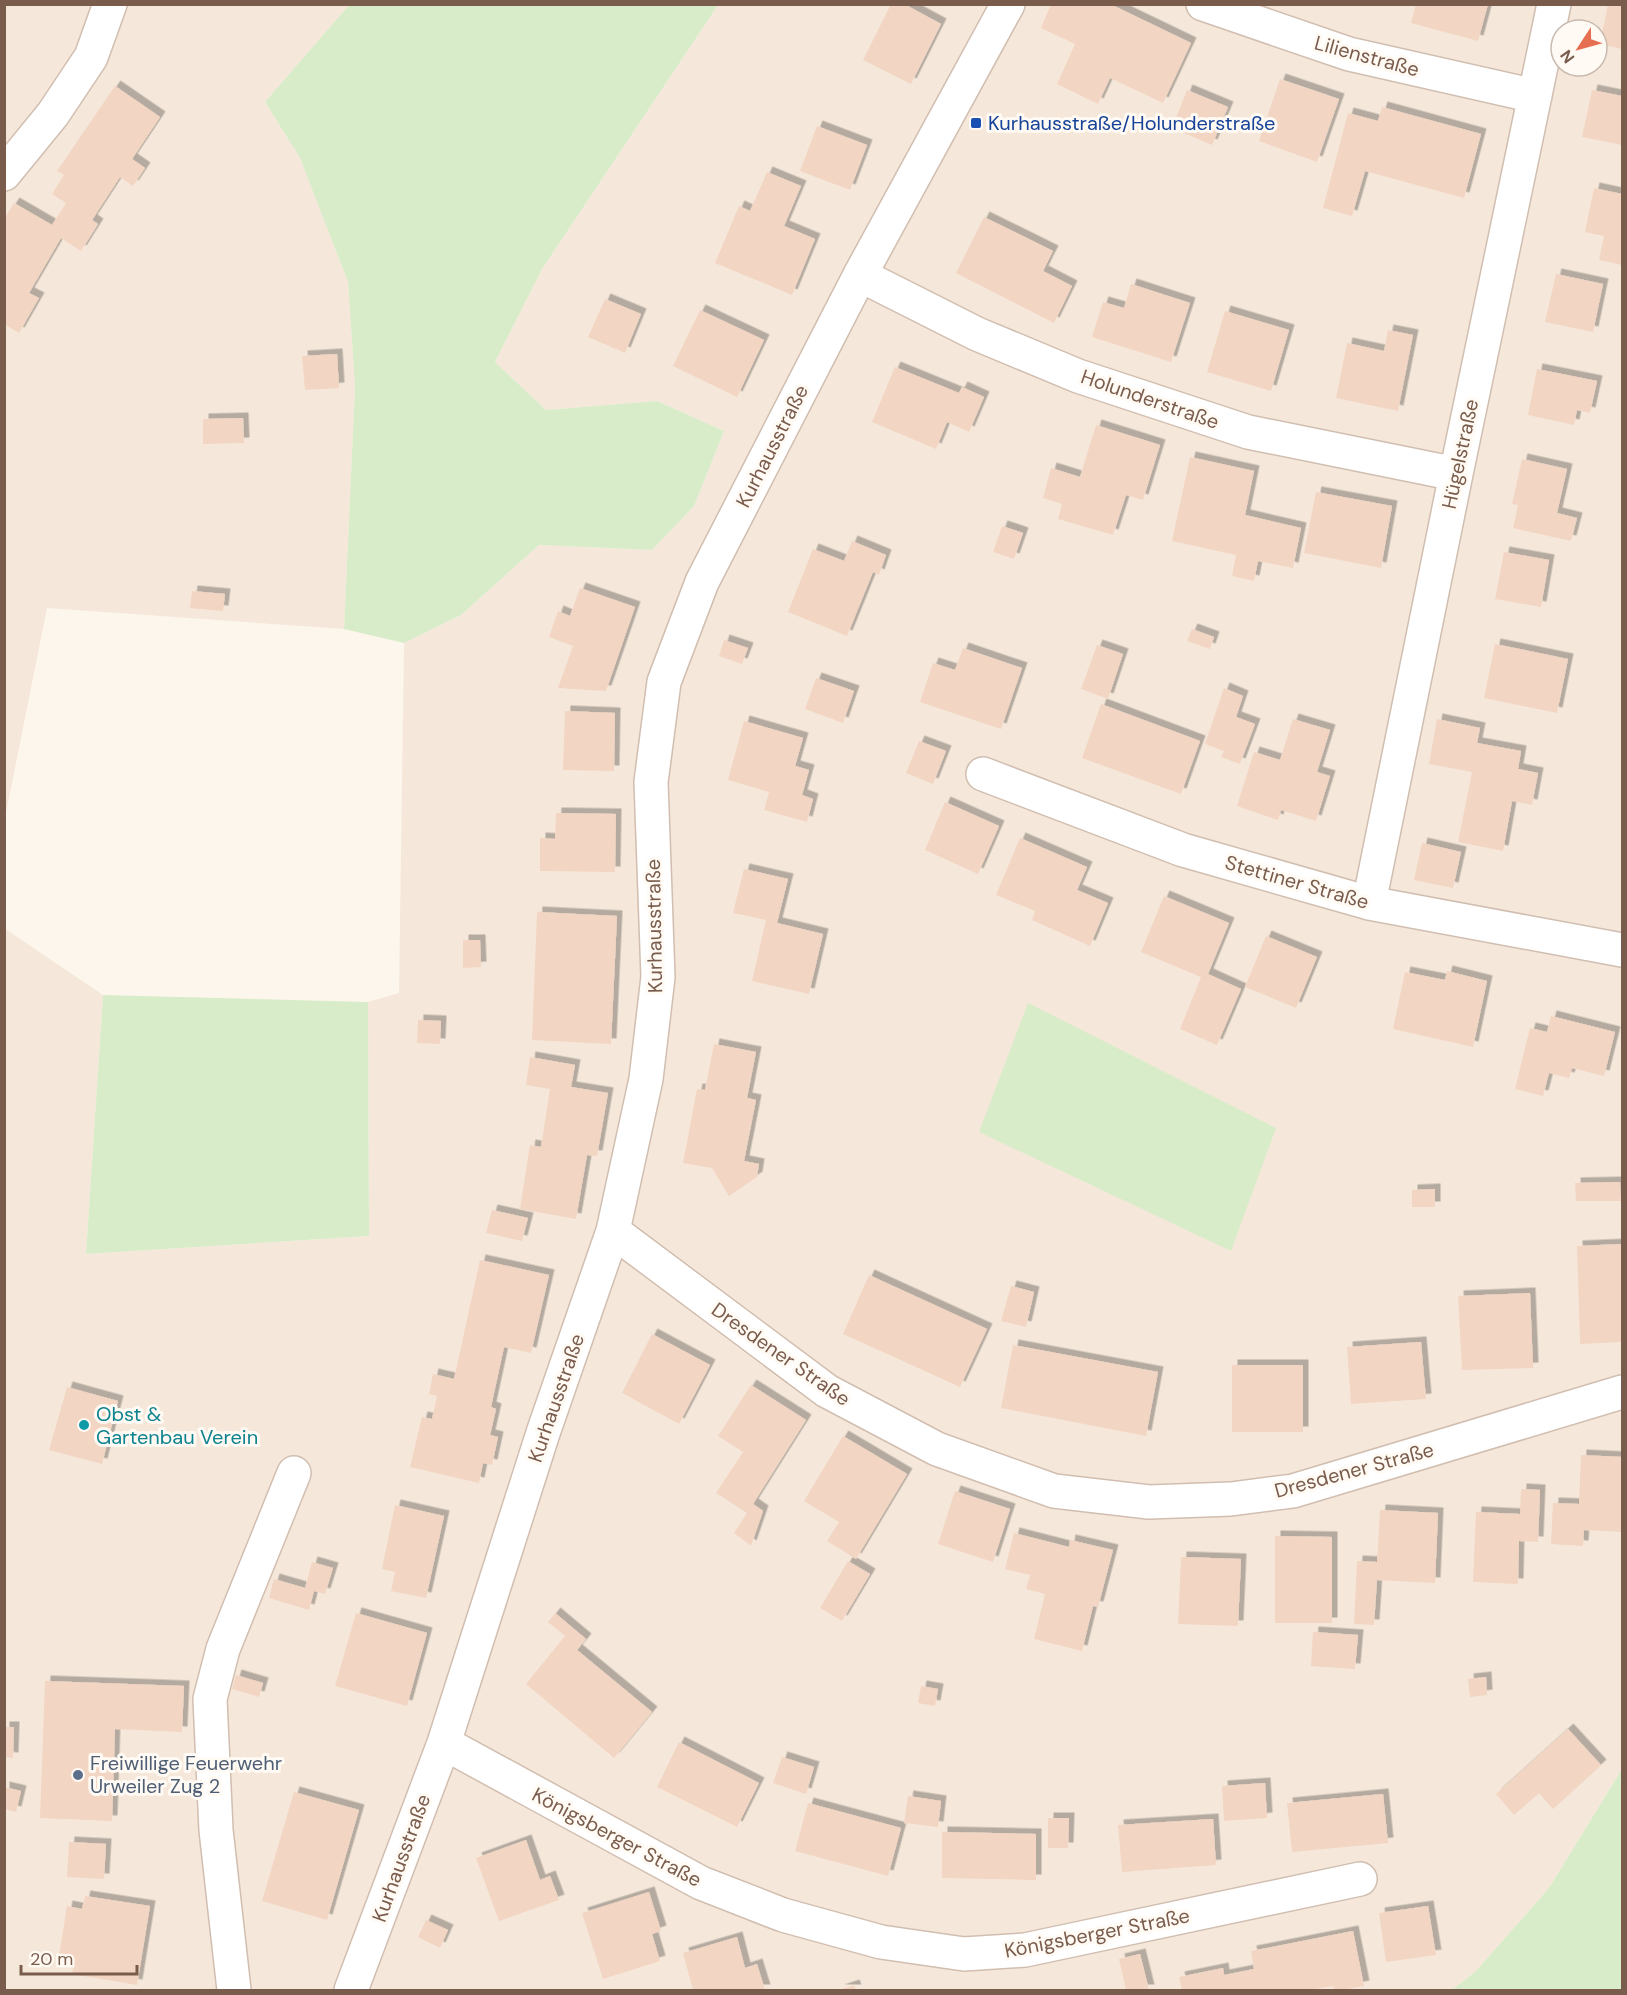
<svg xmlns="http://www.w3.org/2000/svg" width="1627" height="1995" viewBox="0 0 1627 1995" font-family="'DM Sans',sans-serif">
<defs>
<filter id="shadow"><feDropShadow dx="5.5" dy="-5.5" stdDeviation="0" flood-color="#0004"/></filter>
</defs>
<rect width="100%" height="100%" fill="#fdf6ec"/>
<path fill="#f5e8da" fill-rule="evenodd" d="M5 5H349L265 102 300 158 348 282 355 387 344 629 47 608 5 818Z
M718 5H1622V1769L1549 1888 1476 1971 1452 1990H5L4 928 103 995 86 1254 369 1236 368 1002 399 993 404 643 461 615 539 545 652 550 694 506 724 431 657 401 546 410 495 362 542 269ZM1561 30H1597V66H1561Z"/>
<path fill="#d8ecc9" d="M349 5H718L542 269 495 362 546 410 657 401 724 431 694 506 652 550 539 545 461 615 404 643 344 629 355 387 348 282 300 158 265 102Z
M103 995 368 1002 369 1236 86 1254Z
M1028 1003 1276 1128 1231 1251 979 1132Z
M1622 1769V1990H1452L1476 1971 1549 1888Z"/>
<path fill="#f3d5c3" filter="url(#shadow)" d="M891 4H904L941 24 911 84 863 60Z
M1051 4H1110L1191 43 1163 103 1110 78 1098 104 1057 84 1075 44 1041 28Z
M1416 4H1488L1478 41 1411 23Z
M1608 4H1622V49L1600 44Z
M1280 79 1339 99 1317 162 1259 141Z
M115 86 160 117 132 159 145 168 133 186 120 177 92 220 98 224 81 251 61 238 29 293 39 298 19 333 4 324V219L14 203 52 225 66 203 52 194 64 175 57 171Z
M1187 90 1228 107 1212 145 1172 128Z
M1592 90 1622 96V145L1582 137Z
M1382 107 1481 134 1464 198 1365 171 1352 216 1323 208 1348 113 1378 121Z
M817 126 867 145 850 190 800 171Z
M767 172 801 186 784 226 815 239 792 295 715 263 739 206 750 211Z
M1594 188 1622 194V265L1599 260 1604 236 1585 232Z
M984 217 1053 251 1043 271 1072 286 1054 323 956 273Z
M1556 274 1603 284 1593 332 1545 322Z
M1131 284 1190 303 1171 362 1092 337 1103 302 1124 308Z
M605 299 641 314 625 353 588 337Z
M700 310 764 340 737 397 673 366Z
M1225 311 1289 330 1271 391 1207 372Z
M1388 330 1413 335 1398 411 1336 398 1347 343 1384 351Z
M337 354 339 388 305 390 302 356Z
M895 367 959 393 962 387 984 397 969 432 947 422 936 449 872 422Z
M1537 369 1597 381 1590 413 1577 410 1574 425 1528 415Z
M243 418 244 443 203 444V419Z
M1096 425 1160 445 1143 500 1126 495 1113 535 1058 519 1062 504 1043 498 1051 468 1080 477Z
M1190 457 1254 471 1245 515 1301 528 1293 568 1258 561 1254 581 1232 576 1236 555 1172 541Z
M1522 459 1567 469 1557 513 1577 518 1571 541 1513 528 1518 505 1512 504Z
M1316 492 1392 506 1381 568 1304 553Z
M1002 526 1023 533 1014 559 993 552Z
M852 541 886 555 879 575 873 572 847 636 788 612 813 549 844 561Z
M1504 552 1549 560 1541 607 1495 599Z
M580 588 635 607 606 691 558 688 573 646 549 637 558 611 570 616Z
M192 591 225 594 223 611 190 608Z
M1192 629 1214 637 1210 649 1187 641Z
M724 640 748 648 742 664 719 656Z
M1495 644 1568 659 1557 713 1484 698Z
M1097 645 1123 654 1108 699 1081 689Z
M963 648 1022 668 1001 729 920 702 933 663 955 670Z
M816 678 854 691 843 723 805 709Z
M1224 688 1243 696 1236 717 1255 724 1240 764 1221 757 1224 751 1205 744Z
M1101 704 1200 741 1181 794 1082 758Z
M565 711 615 713 614 771 563 770Z
M1293 719 1330 730 1317 772 1330 776 1316 821 1281 810 1278 820 1237 806 1254 752 1280 760Z
M1437 719 1480 728 1477 743 1521 751 1518 769 1538 773 1532 805 1512 801 1503 851 1458 842 1472 772 1429 764Z
M744 721 803 738 795 766 809 770 802 795 813 799 807 822 764 810 769 792 728 780Z
M919 741 946 751 933 784 906 773Z
M945 802 999 826 978 874 925 850Z
M556 813 616 814 615 872 540 871V838L555 839Z
M1020 838 1087 867 1077 890 1108 903 1090 946 1032 920 1035 911 996 895Z
M1422 843 1461 852 1453 888 1414 880Z
M744 869 788 879 777 923 823 934 809 994 752 981 766 920 733 913Z
M1164 896 1229 923 1208 974 1241 989 1217 1045 1180 1029 1201 977 1141 952Z
M537 912 617 916 611 1044 532 1040Z
M1266 936 1317 957 1296 1008 1245 987Z
M463 940H480L481 967 463 968Z
M1447 971 1487 981 1473 1047 1393 1029 1405 972 1445 980Z
M1551 1016 1615 1032 1604 1076 1572 1068 1569 1078 1549 1073 1543 1096 1515 1089 1530 1028 1547 1032Z
M418 1020 441 1021 440 1044 417 1043Z
M714 1044 756 1052 747 1098 756 1100 744 1161 759 1164 757 1177 729 1196 712 1168 683 1163 697 1089 705 1090Z
M530 1057 575 1065 571 1087 608 1093 597 1156 587 1155 576 1219 520 1209 530 1145 541 1147 550 1089 526 1085Z
M1620 1182 1621 1201H1576L1575 1183Z
M1435 1189V1207H1412V1190Z
M492 1210 528 1218 522 1241 486 1233Z
M1622 1244V1342L1580 1344 1577 1246Z
M480 1260 549 1275 531 1353 504 1347 491 1407 496 1409 490 1435 498 1437 492 1465 483 1463 479 1483 410 1467 422 1417 432 1419 437 1396 429 1394 433 1374 454 1379Z
M869 1275 987 1329 960 1387 843 1334Z
M1011 1286 1034 1292 1026 1327 1001 1321Z
M1530 1293 1533 1368 1462 1370 1458 1296Z
M652 1334 710 1365 679 1424 622 1393Z
M1421 1342 1426 1399 1351 1404 1347 1347Z
M1013 1345 1158 1372 1146 1436 1001 1408Z
M1232 1365H1303V1432H1232Z
M751 1385 806 1420 753 1504 763 1511 751 1546 734 1533 747 1513 716 1493 743 1452 718 1436Z
M67 1387 118 1401 102 1464 49 1450Z
M843 1436 907 1474 856 1559 827 1541 839 1522 804 1501Z
M1581 1455 1622 1457V1532L1584 1530 1583 1546 1551 1544 1553 1503 1579 1504Z
M1521 1489 1540 1490 1538 1542 1519 1541 1518 1584 1473 1582 1476 1512 1520 1514Z
M955 1491 1010 1509 993 1562 938 1544Z
M395 1505 444 1516 426 1598 391 1591 395 1572 382 1569Z
M1380 1510 1438 1513 1435 1583 1377 1580 1374 1625 1354 1624 1357 1561 1377 1562Z
M1014 1533 1069 1547 1070 1540 1113 1550 1098 1607 1093 1606 1082 1651 1034 1639 1045 1594 1026 1589 1030 1575 1005 1569Z
M1275 1536 1332 1537V1623H1275Z
M1181 1557 1241 1559 1238 1626 1178 1624Z
M848 1561 870 1574 842 1621 820 1608Z
M312 1562 333 1568 325 1594 314 1591 309 1610 269 1598 274 1579 305 1588Z
M356 1613 427 1633 407 1706 335 1686Z
M555 1613 586 1639 577 1650 652 1712 614 1758 526 1684 565 1636 548 1622Z
M1313 1632 1358 1635 1355 1669 1311 1666Z
M236 1675 263 1683 259 1697 232 1689Z
M1486 1677 1487 1695 1470 1697 1468 1679Z
M45 1681 184 1686 182 1732 115 1729 112 1821 40 1818Z
M921 1686 938 1689 935 1706 918 1703Z
M4 1727H14L13 1758 4 1757Z
M1568 1729 1601 1765 1553 1809 1539 1793 1514 1815 1496 1794Z
M679 1742 759 1783 737 1827 657 1787Z
M782 1757 814 1767 806 1794 773 1783Z
M1265 1783 1267 1818 1224 1821 1222 1786Z
M4 1787 21 1791 16 1812 4 1809Z
M294 1792 359 1810 327 1920 262 1901Z
M1383 1794 1388 1843 1292 1852 1287 1803Z
M908 1796 941 1801 938 1827 904 1823Z
M808 1803 901 1828 888 1876 795 1851Z
M1048 1818H1069L1068 1848H1048Z
M1213 1819 1216 1865 1122 1872 1118 1825Z
M942 1832 1036 1834V1880L942 1878Z
M526 1840 540 1880 550 1876 559 1900 499 1921 476 1858Z
M69 1842 106 1844 104 1879 67 1877Z
M649 1892 661 1931 652 1934 660 1961 603 1979 582 1913Z
M85 1896 150 1906 137 1985 72 1974 75 1958 59 1956 67 1906 82 1909Z
M1428 1906 1436 1955 1386 1962 1379 1913Z
M426 1920 448 1930 440 1948 418 1937Z
M1353 1931 1364 1986 1343 1990H1334L1333 1986 1310 1990H1182L1179 1977 1223 1968 1224 1975 1254 1969 1251 1951Z
M737 1937 745 1968 757 1964 765 1990H693L683 1953Z
M1140 1954 1149 1990H1126L1119 1959Z
M854 1985 856 1990H839Z"/>
<g fill="none" stroke-linecap="round" stroke-linejoin="round">
<g stroke="#d1beb0" stroke-width="36">
<path id="minor" d="M1203 4 1349 54 1535 96
M4 174 53 114 91 57 110 4
M860 275 977 334 1078 376 1248 432 1456 474
M983 774 1183 850 1369 903 1622 950
M1369 903 1456 474 1554 4
M613 1231 827 1391 937 1449 1054 1491 1149 1502 1231 1499 1293 1491 1622 1392
M444 1743 701 1883 783 1915 881 1942 964 1954 1025 1950 1360 1879
M234 1990 216 1830 210 1699 223 1649 294 1473
M351 1990 444 1743 543 1433 613 1231 646 1079 658 977 651 782 664 682 702 582 860 275 1008 4"/>
</g>
<use href="#minor" stroke="#fff" stroke-width="33"/>
</g>
<rect fill="#1a4fb4" stroke="#fffaf3" stroke-width="2" x="970" y="117" width="12" height="12" rx="3"/>
<circle fill="#0f9aa8" stroke="#fffaf3" stroke-width="2" cx="84" cy="1425" r="6"/>
<circle fill="#5c6f8a" stroke="#fffaf3" stroke-width="2" cx="78" cy="1775" r="6"/>
<g text-anchor="middle" dominant-baseline="central" stroke-width="6" stroke-linejoin="round" paint-order="stroke">
<g font-size="20" fill="#7a5c4d" stroke="#fffaf3">
<text transform="translate(1367 56) rotate(15)">Lilienstraße</text>
<text transform="translate(1150 399) rotate(19)">Holunderstraße</text>
<text transform="translate(772 446) rotate(-63)">Kurhausstraße</text>
<text transform="translate(1460 454) rotate(-78)">Hügelstraße</text>
<text transform="translate(1297 882) rotate(16)">Stettiner Straße</text>
<text transform="translate(654 926) rotate(-91)">Kurhausstraße</text>
<text transform="translate(781 1354) rotate(35)">Dresdener Straße</text>
<text transform="translate(556 1398) rotate(-71)">Kurhausstraße</text>
<text transform="translate(1354 1470) rotate(-15)">Dresdener Straße</text>
<text transform="translate(617 1837) rotate(28)">Königsberger Straße</text>
<text transform="translate(401 1858) rotate(-70)">Kurhausstraße</text>
<text transform="translate(1097 1933) rotate(-11)">Königsberger Straße</text>
</g>
<g font-size="20" fill="#164399" stroke="#fffaf3" text-anchor="start">
<text x="988" y="123">Kurhausstraße/Holunderstraße</text>
</g>
<g font-size="20" fill="#0d838f" stroke="#fffaf3" text-anchor="start">
<text x="96" y="1414">Obst &amp;<tspan x="96" dy="23">Gartenbau Verein</tspan></text>
</g>
<g font-size="20" fill="#4e5e75" stroke="#fffaf3" text-anchor="start">
<text x="90" y="1763">Freiwillige Feuerwehr<tspan x="90" dy="23">Urweiler Zug 2</tspan></text>
</g>
</g>
<rect width="1627" height="1995" fill="none" stroke="#7a5c4d" stroke-width="12"/>
<g transform="translate(1579 48) rotate(234)"><circle r="28" fill="#fffaf3" stroke="#cabbb1" stroke-width="1.5"/>
<path d="M0-4.5L10 22L0 15L-10 22Z" fill="#e76f51"/>
<text y="-9" font-size="16" font-weight="bold" text-anchor="middle" fill="#7a5c4d">N</text>
</g>
<path d="M21 1965v9h116v-9" fill="none" stroke="#7a5c4d" stroke-width="3"/>
<text x="30" y="1965" font-size="18" fill="#7a5c4d" stroke="#fffaf3" stroke-width="4.5" paint-order="stroke">20 m</text>
</svg>
